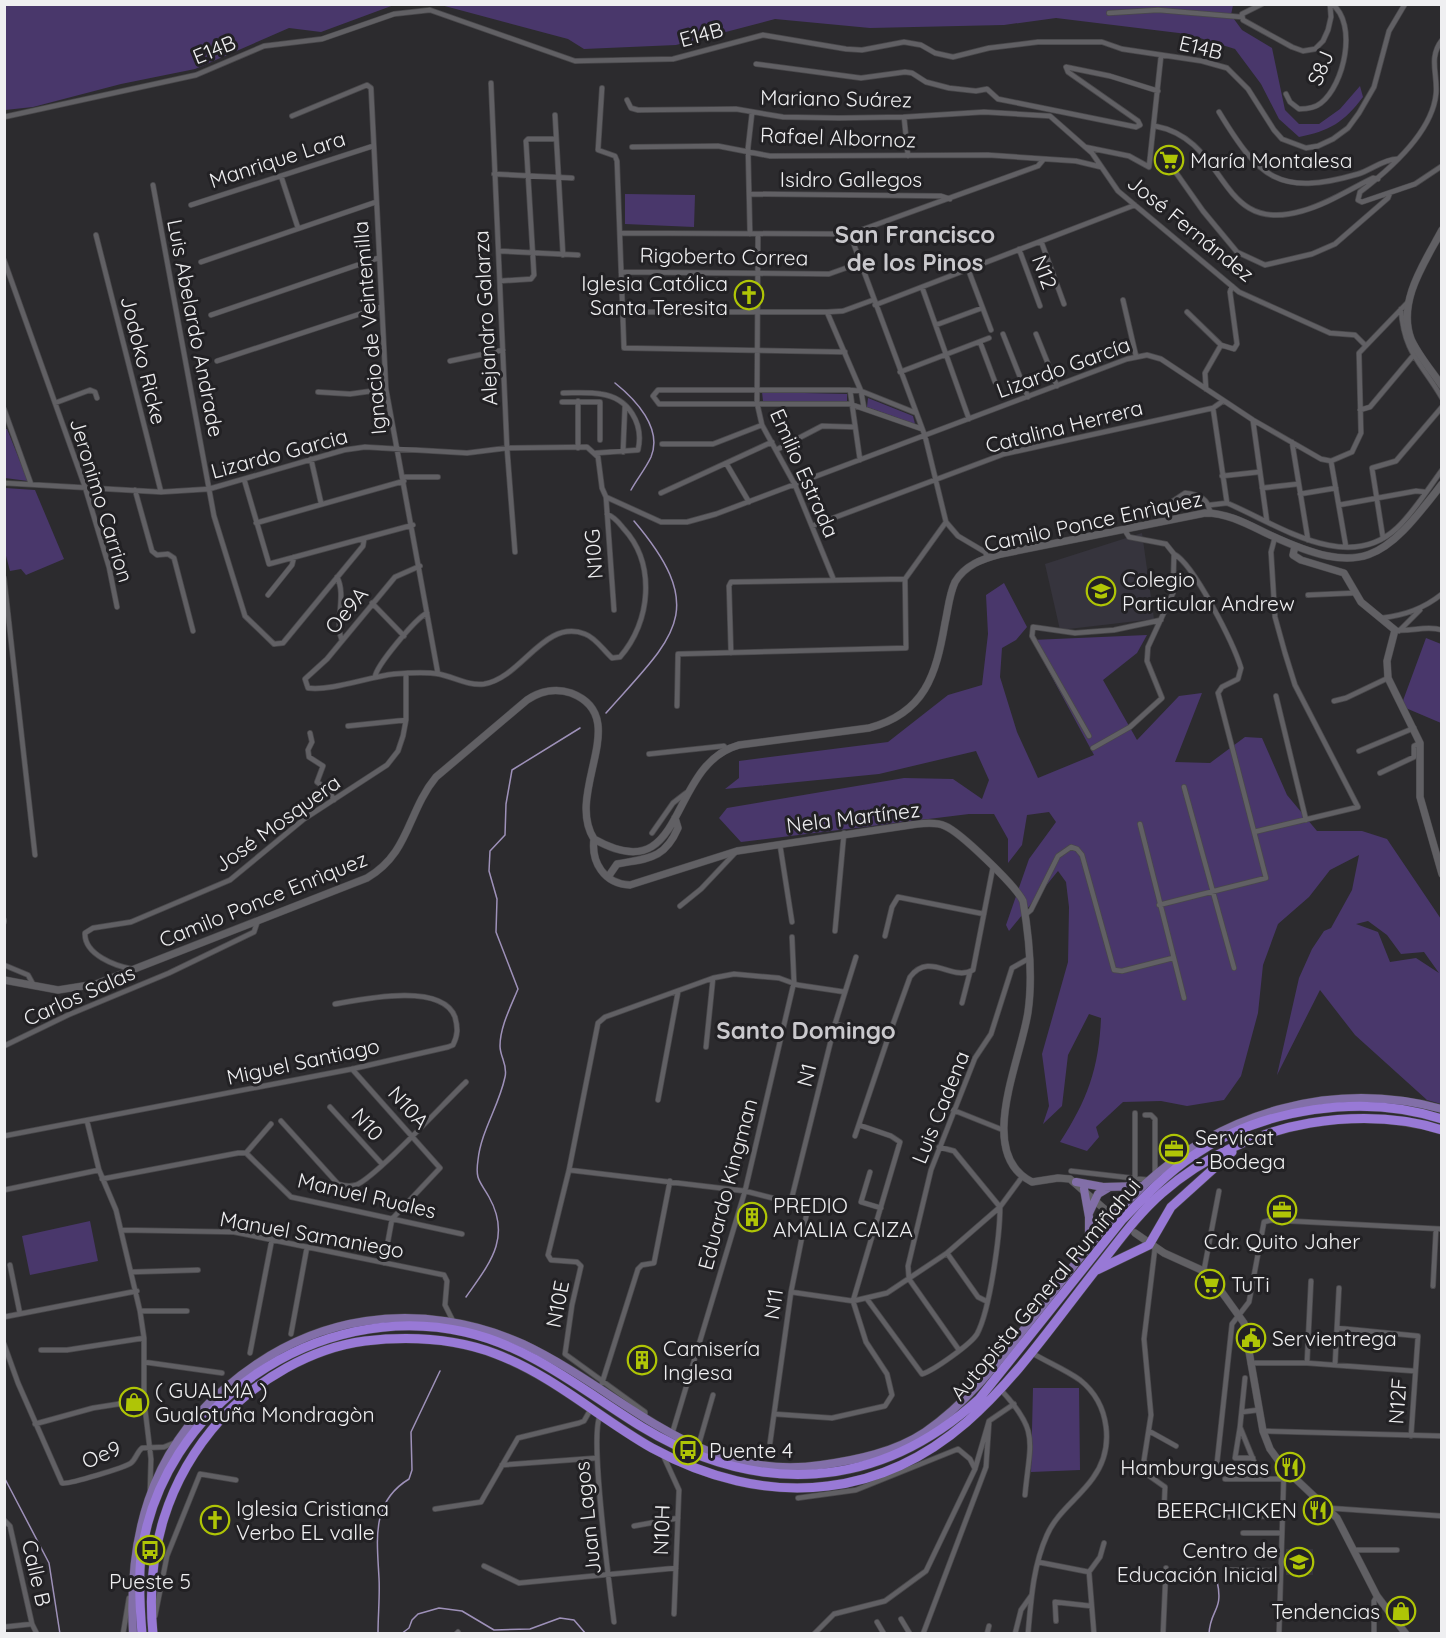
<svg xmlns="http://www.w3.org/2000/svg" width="1446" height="1638" viewBox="0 0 1446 1638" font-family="Quicksand,sans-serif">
<rect width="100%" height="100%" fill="#2c2b2e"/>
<path fill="#36343d" d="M1142 533 1154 619 1060 630 1045 564Z
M1286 1549H1313V1575H1286Z"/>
<path fill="#49376b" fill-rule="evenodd" d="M4 5 5 4 394 5 321 32 289 28 195 69 121 84 33 107 5 110Z
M441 5H1233L1231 15 1242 30 1272 48 1285 110 1299 124H1319L1340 109 1360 86 1363 97C1344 122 1330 131 1299 137L1279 119 1261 84 1235 49 1187 34 1056 18 1004 25 870 28 775 19 676 45 584 49 568 39Z
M625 194 695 195 694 227 625 224Z
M762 392 847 394V402L763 401Z
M868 398 913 416 915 424 867 407Z
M5 429H7L28 481 5 478Z
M5 488 35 490 64 559 26 575 21 569 10 571 5 552Z
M1004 583 1027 627 1016 640 1002 648 1000 677 1017 732 1038 778 1094 755 1032 640 1147 635 1137 653 1103 680 1137 740 1179 696 1202 693 1175 762 1210 763 1245 737 1262 738 1287 795 1317 831H1362L1387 839 1441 919V1104L1427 1100 1355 1035 1320 990 1277 1075 1299 978 1312 949 1324 931 1331 928 1352 890 1359 855 1330 870 1309 897 1278 924 1263 965 1258 1013 1241 1076 1224 1100 1187 1106 1161 1101 1123 1102 1096 1127 1099 1137 1087 1151 1060 1142C1087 1101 1099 1068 1101 1018L1089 1014 1068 1055 1062 1106 1043 1124 1049 1106 1042 1054 1068 962 1069 907 1066 882 1058 871 1009 931 1006 925 1029 859 1056 822 1049 812 1027 815 1022 845 1008 863V839L994 814H969L741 842 719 818 727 808 904 778 953 779 982 799 989 780 976 751 879 774 725 789 739 778V761L888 742 948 695 982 685 988 634 986 595ZM1368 921 1387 935 1401 954 1424 952 1439 973 1416 958 1390 962 1378 932 1356 924Z
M1426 638 1441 644V723L1401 706Z
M90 1221 98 1261 30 1275 22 1236Z
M1033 1388H1079L1080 1470 1031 1472Z"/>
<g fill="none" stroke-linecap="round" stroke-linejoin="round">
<path stroke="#9e91b9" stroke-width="1.5" d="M615 383C635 399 663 428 651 457 646 468 637 479 631 490
M606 713C673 637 711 612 634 521
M466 1297C489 1264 512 1238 489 1197 480 1181 475 1180 478 1160 481 1131 499 1106 505 1077 508 1065 500 1057 500 1046 500 1027 511 1006 518 989L496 932 497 899 489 871 490 851 505 835 506 804 512 770 580 728
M4 1477 49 1563 60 1634
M378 1634C378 1615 380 1596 379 1578 377 1539 371 1502 409 1479L412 1470 411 1432 440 1371
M401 1634 409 1628 412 1620 418 1614 439 1608 462 1611 494 1630 530 1629 560 1618 574 1620 586 1634
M1209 1634C1210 1609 1224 1611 1217 1581"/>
<g stroke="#49484b" stroke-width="6">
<path id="street" d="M1262 4 1242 14 1243 20 1292 47 1303 51 1315 49 1323 41 1328 30 1331 17 1330 4
M1109 13 1158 10 1242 17
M1442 40C1428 58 1438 74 1436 94 1432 133 1389 170 1360 192L1358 200 1362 202 1415 184 1442 166
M756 64 861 78 905 72 912 73 926 82 949 88 976 91 987 89 998 99 1136 127 1140 125 1138 121 1068 72 1066 67 1110 76 1158 91
M491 83 507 448 515 552
M602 88 598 150 615 156 617 161 624 348 845 352
M1286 94 1290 102 1299 109C1307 109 1315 108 1321 103 1344 85 1358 24 1332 4
M627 100 631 108 638 110 736 109 783 117 839 118 904 117 984 112 1050 116 1092 153 1118 191 1239 292 1330 333 1355 335 1365 345
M1219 112C1259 178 1279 197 1358 174 1371 170 1384 159 1397 159
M555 115 563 255
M292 116 367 85 371 88 386 389 438 674
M4 117 196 75 264 46 322 39 394 14 430 10 575 61 673 59 763 35 846 49 862 50 904 42 921 45 935 53 953 57 989 48 1038 42H1102L1122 49 1202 61 1227 68 1248 89 1274 130 1282 139 1306 148 1318 146 1333 139 1348 128 1359 113 1374 87 1389 31 1405 4
M904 117 908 156
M1155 126C1230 140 1216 236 1302 211 1328 204 1350 189 1373 178L1378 179
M632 147 718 146 770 156 988 155 1076 161 1101 167
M1085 147 1129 156 1149 167 1161 56
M1160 160 1172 167 1203 211 1237 252 1265 265 1312 254 1335 244 1388 198 1390 193
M494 174 572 178
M281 176 298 228
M153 185 214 516 245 616 274 644 283 643 363 546 364 540
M751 194 941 196 950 199
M191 205 373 146
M620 233 850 234 1038 166 1043 160
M750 234 748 148 752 113
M758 234 757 403 762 425 795 485 833 578
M850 234 925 436 946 522 958 536 985 552 988 558
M96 235 161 492
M1041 241 1064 304
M1019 249 1040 306
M499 251 578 255
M4 260 85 487 109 567 117 607
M201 262 376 202
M968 269 991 330
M621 272 829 274 860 263
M500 281 531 279 534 275 526 141 528 139H556
M922 287 969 419
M1123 300 1136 356
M875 305 1135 205
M1401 309C1404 354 1422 363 1442 398
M622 312H827L843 311 873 300
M827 312 861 391 864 408
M1187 312 1221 345 1234 349 1237 344 1230 292 1232 286
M211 315 378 258
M936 325 982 308
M1003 334 1028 397
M1036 334 1057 386
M980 342 995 382
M217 361 381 307
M450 361 503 350
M900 372 989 338
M1206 389 1205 373 1221 345
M850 390 860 460
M318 392 350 394 386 389
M563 393C576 393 589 392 601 394 629 398 644 424 638 450L596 453
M562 402H600V440
M55 403 90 390 95 392 97 398
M1213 408 1227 503C1277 524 1347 575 1397 528 1414 512 1428 489 1442 470
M4 409 31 484
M1360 410 1370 407 1412 357
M916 413 861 391 850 390H658L653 396 659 404H850L922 429
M1253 421 1267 522
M1292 442 1308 540
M662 444H713L762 425
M578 448V401
M776 450 822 426 854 427
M623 452 625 405
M311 459 321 503
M1331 461 1346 547
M726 463 749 502
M1222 476 1259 472
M403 477H438
M244 479 269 564 413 525
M4 483 161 492 209 489 344 450 365 447 467 453 507 448 587 447 598 457 602 488 606 497 614 610
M1262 488 1298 484
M135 490 152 551 157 555 168 554 174 558 193 631
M661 493 772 442
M1300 494 1336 488
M606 497 661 522H687L716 514 1127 359 1147 355 1161 359 1253 420 1321 459 1331 461 1352 452 1361 433 1359 353 1409 301
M1210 505 1227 503
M1339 505 1416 491 1425 492
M1169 519 1170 503 1185 493C1198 494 1209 499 1210 513
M256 523 404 481
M812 526 1004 454 1213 408 1223 401
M1383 538 1372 468 1396 461 1442 407
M420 566 395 577 327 659 305 679 308 688C332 691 368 677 394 674 407 673 426 672 439 674 454 677 468 686 484 684 522 678 544 618 585 634 596 638 603 650 612 658L620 657C651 622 656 564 624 529 619 523 615 517 607 514
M337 577C347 596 334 621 342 641
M4 578 35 855
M268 595 292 565 294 557
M1308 595 1354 593
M372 603 404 636
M1382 618C1405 615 1423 609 1442 594
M1395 630C1412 632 1426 625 1442 630
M1399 631 1420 610
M731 653 729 586 731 582 905 579
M375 677C376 666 416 618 427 613
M1276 696 1306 820
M1334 701 1346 698 1388 678
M677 706 678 654 906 648 905 579 946 522
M348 726 406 720
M310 733 312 742 308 750 309 757 323 766 317 782 329 791 334 800
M1089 736 1032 636 1033 627 1075 633 1114 630 1161 620
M1093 748 1130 727 1162 698 1147 661 1148 647 1173 593 1174 554 1166 544 1129 537 1124 529
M1359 751 1414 728
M649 754 724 746 727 749
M1380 773 1414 757V746L1420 743
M1184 787 1234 968
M1140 824 1184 998
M1254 832 1358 807 1295 685 1285 653 1275 617 1271 552 1275 537
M652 833 673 803 686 793
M780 845 792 922
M1159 905 1266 878 1218 693 1222 687 1238 679 1241 668C1234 645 1194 564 1174 554
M680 906 701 889 735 853
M1025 915 1031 910 1058 856 1071 847 1077 849 1082 855 1114 970 1122 971 1173 958
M4 920V922
M835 931 844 833
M885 936 892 907 898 897 984 914
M4 965 28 975 34 986
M132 969C116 966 84 955 85 933L93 928 131 922 230 880 304 819 387 765 398 751 403 736 406 720V675
M962 1003 970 972
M835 1024 888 1038 910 977C930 951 952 982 973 970L993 867
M4 1046 68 1015 169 973 254 932 257 923
M706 1047 713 978
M352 1069 440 1168 392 1219 384 1263
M658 1100 678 992
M330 1107 382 1164
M953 1110 1003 1130
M1145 1115H1151L1155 1119V1176
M87 1121 99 1170 116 1210 140 1311 144 1338V1400L151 1459 150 1492
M281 1121 338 1184C344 1186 349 1187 356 1185 376 1177 446 1101 466 1082
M4 1136 352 1069 448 1047 453 1045C458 1035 458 1028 455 1017 442 982 363 999 335 1004
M855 1136 888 1038
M246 1153 271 1124
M569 1170 745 1191 808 1207 791 1292 770 1443
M1071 1171 1149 1180
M870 1172 861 1202 881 1208
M1135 1177V1113
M102 1179 238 1153H246L291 1197 462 1234
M4 1190 99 1170
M791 1201 835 1024 856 957
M122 1230 234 1232 444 1275 447 1281 445 1305 454 1323
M1155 1248 1144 1339 1151 1415 1144 1460 1148 1475 1165 1487 1164 1510 1178 1515
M947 1253 978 1297 986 1301
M10 1265 20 1314
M1204 1270 1219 1191
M132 1272 198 1270
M1433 1286 1436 1229
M791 1292 853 1301 887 1293 947 1253 1000 1207 1022 1177
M867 1299 922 1374C933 1371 971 1344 977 1334 990 1310 1000 1235 1000 1207L954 1151 939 1147
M140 1311H187
M4 1317 137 1291
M1337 1328 1418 1336 1411 1436
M291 1334 307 1247
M4 1344 18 1383 62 1483C68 1485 126 1467 131 1463 136 1459 137 1452 142 1448L164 1447 174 1443
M41 1350H67L144 1338
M959 1350 909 1279 908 1266 931 1170 975 1058 991 1034 1012 968 1028 959
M250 1353 272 1239
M144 1362 222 1373
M1250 1363H1307L1414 1371
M1307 1363 1311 1281
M1335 1365 1339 1288
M1245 1378 1240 1427 1255 1464
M602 1383 638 1269 642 1265 654 1263 670 1181
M1001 1390C1040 1432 1030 1441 1025 1495
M1242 1412 1258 1410
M774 1414 832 1418 885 1406 892 1395 887 1374 866 1342 853 1301 900 1142 891 1136 859 1125
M600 1416C589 1437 610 1588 614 1622
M645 1418V1412L565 1354 572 1305 581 1266 577 1262 551 1260 548 1255 569 1170 598 1023 605 1017 713 978 734 974 779 978 798 985 845 992
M35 1424 93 1408 144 1400
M1240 1427 1235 1458H1253
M1149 1431 1176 1446
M1263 1431 1442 1436
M672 1434 745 1191 794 982 792 937
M698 1447 713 1395
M663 1455 679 1490 674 1614
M502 1465 597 1458
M1216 1472 1232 1324 1249 1302 1264 1222 1271 1220 1442 1229
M1225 1479H1284
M798 1498 856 1490 958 1449 970 1459 975 1469
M1328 1508 1442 1516
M435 1509 481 1502 518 1438 579 1423 584 1421 592 1407
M1218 1517 1282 1516
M4 1520 10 1526 32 1624 37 1634
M634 1526 678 1518
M1243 1533H1282
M1355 1550H1397
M1038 1562 1089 1572
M484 1566 519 1583 676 1568
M1231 1570 1281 1571
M1089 1572 1094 1634
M1089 1572 1100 1557 1104 1543
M155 1616 167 1556 200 1474 236 1480
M901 1619 910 1634
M1056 1621 1055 1602 1091 1606
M877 1622 884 1634
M4 1627 32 1624
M123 1634 129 1598
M456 1634 458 1632
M814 1634 834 1614 885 1601 926 1571 975 1469 989 1421 1014 1404
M923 1634 986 1467 989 1423
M987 1634 989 1626
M1015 1634 1021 1610 1031 1596
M1028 1634C1031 1600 1033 1566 1047 1535 1057 1512 1079 1498 1093 1478 1115 1448 1110 1404 1080 1380 1066 1370 1047 1362 1032 1353
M1163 1634 1166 1568
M1279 1634 1284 1468
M1374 1634V1601L1377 1596"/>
</g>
<g stroke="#49484b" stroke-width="8">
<path id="secondary" d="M1442 230C1425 262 1397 301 1411 339 1418 355 1432 371 1442 386
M1295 546 1293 555 1301 560 1344 573 1361 602 1395 630 1387 661 1388 678 1420 743V797L1442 874
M594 839C591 862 604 884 630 885L737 851 917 824C926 823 937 822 945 826 960 832 1016 886 1023 901 1029 936 1033 977 1028 1012 1021 1060 975 1154 1032 1182L1058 1178 1070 1179 1109 1213
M608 877 617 864C648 858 664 860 678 828L675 818
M4 980 58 990 96 984 367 878C410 853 407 812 436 777L527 700C540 691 556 688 571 693 634 717 564 792 594 839 688 892 666 765 739 745L869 728C925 713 936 675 945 623 948 610 949 595 955 582 965 565 982 559 1001 554L1205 513C1229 513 1249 525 1270 535 1363 578 1383 561 1442 484
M1135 1233 1164 1253 1208 1273 1244 1323 1263 1431 1270 1449 1284 1468 1337 1518 1377 1596 1406 1634"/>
</g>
<g stroke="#49484b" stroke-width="9">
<path id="primary" d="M1076 1182 1103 1187 1143 1186
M1084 1189 1089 1217V1246
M1089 1213 1098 1194 1108 1188
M133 1634C128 1539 149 1454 223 1390 265 1353 311 1329 366 1321 419 1313 474 1322 523 1344 625 1392 697 1483 821 1465 857 1460 895 1452 925 1432 970 1401 1002 1357 1035 1315 1070 1272 1103 1223 1144 1185 1224 1111 1335 1080 1442 1109"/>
</g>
<g stroke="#49484b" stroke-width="10">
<path id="highway" d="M1097 1270 1149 1245 1171 1207 1232 1152
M142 1634C140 1609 138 1582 141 1557 160 1406 317 1298 465 1332 532 1347 585 1392 642 1427 758 1497 878 1491 979 1399L1122 1220C1144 1197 1167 1173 1194 1155 1262 1108 1363 1093 1442 1119
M153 1634C145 1553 167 1479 221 1419 257 1380 311 1348 365 1341 409 1336 454 1338 496 1354 554 1376 599 1418 652 1448 705 1477 767 1494 828 1486 961 1470 1025 1358 1102 1262 1121 1238 1139 1213 1162 1193 1203 1157 1257 1132 1310 1123 1355 1116 1398 1116 1442 1130"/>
</g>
<use href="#street" stroke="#616064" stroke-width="4.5"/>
<use href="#secondary" stroke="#616064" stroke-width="7"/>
<use href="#primary" stroke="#826fa8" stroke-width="8"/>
<use href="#highway" stroke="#9879d6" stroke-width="9"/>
</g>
<defs>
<g id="supermarket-ring" transform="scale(1.5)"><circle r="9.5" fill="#222124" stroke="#afc506" stroke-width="1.5"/><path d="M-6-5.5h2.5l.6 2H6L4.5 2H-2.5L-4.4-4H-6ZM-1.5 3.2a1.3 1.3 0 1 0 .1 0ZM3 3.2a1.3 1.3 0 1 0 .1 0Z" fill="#afc506"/></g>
<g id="church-ring" transform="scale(1.5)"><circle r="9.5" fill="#222124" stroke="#afc506" stroke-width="1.5"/><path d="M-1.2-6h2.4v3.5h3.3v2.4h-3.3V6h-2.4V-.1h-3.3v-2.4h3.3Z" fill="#afc506"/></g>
<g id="school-ring" transform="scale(1.5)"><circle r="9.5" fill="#222124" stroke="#afc506" stroke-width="1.5"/><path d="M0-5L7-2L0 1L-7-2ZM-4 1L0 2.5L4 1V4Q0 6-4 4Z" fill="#afc506"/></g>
<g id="office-ring" transform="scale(1.5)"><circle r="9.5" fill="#222124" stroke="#afc506" stroke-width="1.5"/><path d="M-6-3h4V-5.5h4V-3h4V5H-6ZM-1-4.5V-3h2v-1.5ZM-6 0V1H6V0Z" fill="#afc506"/></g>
<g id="building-ring" transform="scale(1.5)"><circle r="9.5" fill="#222124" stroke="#afc506" stroke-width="1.5"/><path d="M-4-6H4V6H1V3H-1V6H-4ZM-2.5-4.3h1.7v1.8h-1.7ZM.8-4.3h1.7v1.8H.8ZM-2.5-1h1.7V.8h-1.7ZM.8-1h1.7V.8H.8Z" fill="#afc506"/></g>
<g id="civic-ring" transform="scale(1.5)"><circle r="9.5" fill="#222124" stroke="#afc506" stroke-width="1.5"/><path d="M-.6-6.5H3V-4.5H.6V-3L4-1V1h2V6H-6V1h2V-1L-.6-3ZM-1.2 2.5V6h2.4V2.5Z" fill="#afc506"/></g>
<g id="shop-ring" transform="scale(1.5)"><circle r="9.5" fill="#222124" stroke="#afc506" stroke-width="1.5"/><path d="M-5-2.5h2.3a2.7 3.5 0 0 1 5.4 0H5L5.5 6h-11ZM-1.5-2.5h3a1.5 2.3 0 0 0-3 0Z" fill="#afc506"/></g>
<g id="bus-ring" transform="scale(1.5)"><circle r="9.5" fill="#222124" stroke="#afc506" stroke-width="1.5"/><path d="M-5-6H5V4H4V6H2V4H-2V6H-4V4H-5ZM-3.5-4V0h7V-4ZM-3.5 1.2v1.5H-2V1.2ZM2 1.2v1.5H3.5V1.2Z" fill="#afc506"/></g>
<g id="restaurant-ring" transform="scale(1.5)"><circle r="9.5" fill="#222124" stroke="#afc506" stroke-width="1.5"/><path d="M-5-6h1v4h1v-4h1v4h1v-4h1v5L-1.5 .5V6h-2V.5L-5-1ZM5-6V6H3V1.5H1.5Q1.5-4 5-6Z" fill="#afc506"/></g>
</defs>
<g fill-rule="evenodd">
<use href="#supermarket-ring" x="1169" y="160"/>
<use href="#church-ring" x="749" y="295"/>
<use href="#school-ring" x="1101" y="591"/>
<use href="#office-ring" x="1174" y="1149"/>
<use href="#office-ring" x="1282" y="1210"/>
<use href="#building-ring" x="752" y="1217"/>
<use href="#supermarket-ring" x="1210" y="1284"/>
<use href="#civic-ring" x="1251" y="1338"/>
<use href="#building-ring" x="642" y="1360"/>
<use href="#shop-ring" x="134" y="1402"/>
<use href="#bus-ring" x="688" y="1450"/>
<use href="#restaurant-ring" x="1290" y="1467"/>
<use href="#restaurant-ring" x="1318" y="1510"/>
<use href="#church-ring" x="215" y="1520"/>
<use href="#bus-ring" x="150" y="1550"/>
<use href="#school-ring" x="1299" y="1562"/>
<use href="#shop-ring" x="1401" y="1611"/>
</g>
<g text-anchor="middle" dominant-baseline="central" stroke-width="6" stroke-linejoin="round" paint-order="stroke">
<g font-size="21" fill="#efeff1" stroke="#222124">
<text transform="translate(701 34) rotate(-15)">E14B</text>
<text transform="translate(1201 47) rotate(13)">E14B</text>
<text transform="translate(214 49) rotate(-22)">E14B</text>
<text transform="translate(1320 68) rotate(-67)">S8J</text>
<text transform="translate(836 98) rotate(1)">Mariano Suárez</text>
<text transform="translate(838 137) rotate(2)">Rafael Albornoz</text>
<text transform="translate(277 159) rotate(-18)">Manrique Lara</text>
<text x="851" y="179">Isidro Gallegos</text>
<text transform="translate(1191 228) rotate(39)">José Fernández</text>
<text transform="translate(724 256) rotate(1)">Rigoberto Correa</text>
<text transform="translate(1045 272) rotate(70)">N12</text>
<text transform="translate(485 318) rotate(-93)">Alejandro Galarza</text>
<text transform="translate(196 328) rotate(79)">Luis Abelardo Andrade</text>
<text transform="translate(369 328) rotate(-95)">Ignacio de Veintemilla</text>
<text transform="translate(144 360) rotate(76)">Jodoko Ricke</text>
<text transform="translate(1063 367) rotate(-20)">Lizardo García</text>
<text transform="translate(1064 426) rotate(-14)">Catalina Herrera</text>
<text transform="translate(279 453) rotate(-15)">Lizardo Garcia</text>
<text transform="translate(805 473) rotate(66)">Emilio Estrada</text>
<text transform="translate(102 500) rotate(73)">Jeronimo Carrion</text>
<text transform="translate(1093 521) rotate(-12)">Camilo Ponce Enrìquez</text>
<text transform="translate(593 554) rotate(-94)">N10G</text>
<text transform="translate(346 610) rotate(-50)">Oe9A</text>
<text transform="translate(853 817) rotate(-7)">Nela Martínez</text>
<text transform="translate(277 823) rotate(-36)">José Mosquera</text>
<text transform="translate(263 899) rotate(-22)">Camilo Ponce Enrìquez</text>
<text transform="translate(79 995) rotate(-24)">Carlos Salas</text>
<text transform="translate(303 1061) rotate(-12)">Miguel Santiago</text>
<text transform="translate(806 1075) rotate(-76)">N1</text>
<text transform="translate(409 1107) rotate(48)">N10A</text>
<text transform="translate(940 1107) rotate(-68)">Luis Cadena</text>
<text transform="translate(368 1124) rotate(48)">N10</text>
<text transform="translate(727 1184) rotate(-75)">Eduardo Kingman</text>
<text transform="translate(367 1195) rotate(13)">Manuel Ruales</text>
<text transform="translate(312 1234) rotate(10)">Manuel Samaniego</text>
<text transform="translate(1045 1289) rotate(-50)">Autopista General Rumiñahui</text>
<text transform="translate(557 1304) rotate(-79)">N10E</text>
<text transform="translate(773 1304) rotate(-81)">N11</text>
<text transform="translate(1397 1401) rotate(-86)">N12F</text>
<text transform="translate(101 1454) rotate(-23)">Oe9</text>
<text transform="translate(587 1518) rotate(-96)">Juan Lagos</text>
<text transform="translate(661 1530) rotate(-88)">N10H</text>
<text transform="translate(37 1573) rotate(77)">Calle B</text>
</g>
<g font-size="21" fill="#efeff1" stroke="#222124" text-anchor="start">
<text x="1190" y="160">María Montalesa</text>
<text x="728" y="283" text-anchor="end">Iglesia Católica<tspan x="728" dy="24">Santa Teresita</tspan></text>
<text x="1122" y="579">Colegio<tspan x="1122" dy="24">Particular Andrew</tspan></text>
<text x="1195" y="1137">Servicat<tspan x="1195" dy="24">- Bodega</tspan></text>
<text x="773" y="1205">PREDIO<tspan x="773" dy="24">AMALIA CAIZA</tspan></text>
<text x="1282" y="1241" text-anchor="middle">Cdr. Quito Jaher</text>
<text x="1231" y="1284">TuTi</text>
<text x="1272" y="1338">Servientrega</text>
<text x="663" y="1348">Camisería<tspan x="663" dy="24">Inglesa</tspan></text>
<text x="155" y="1390">( GUALMA )<tspan x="155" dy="24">Gualotuña Mondragòn</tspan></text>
<text x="709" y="1450">Puente 4</text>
<text x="1269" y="1467" text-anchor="end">Hamburguesas</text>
<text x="236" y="1508">Iglesia Cristiana<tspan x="236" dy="24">Verbo EL valle</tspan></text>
<text x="1297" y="1510" text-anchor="end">BEERCHICKEN</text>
<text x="1278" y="1550" text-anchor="end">Centro de<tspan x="1278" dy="24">Educación Inicial</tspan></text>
<text x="150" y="1581" text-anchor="middle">Pueste 5</text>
<text x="1380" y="1611" text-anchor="end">Tendencias</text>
</g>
<g font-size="24" font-weight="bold" fill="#cac9cd" stroke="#222124">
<text x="915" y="234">San Francisco<tspan x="915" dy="28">de los Pinos</tspan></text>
<text x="806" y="1030">Santo Domingo</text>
</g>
</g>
<rect width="1446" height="1638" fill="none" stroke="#efeff1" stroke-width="12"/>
</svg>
